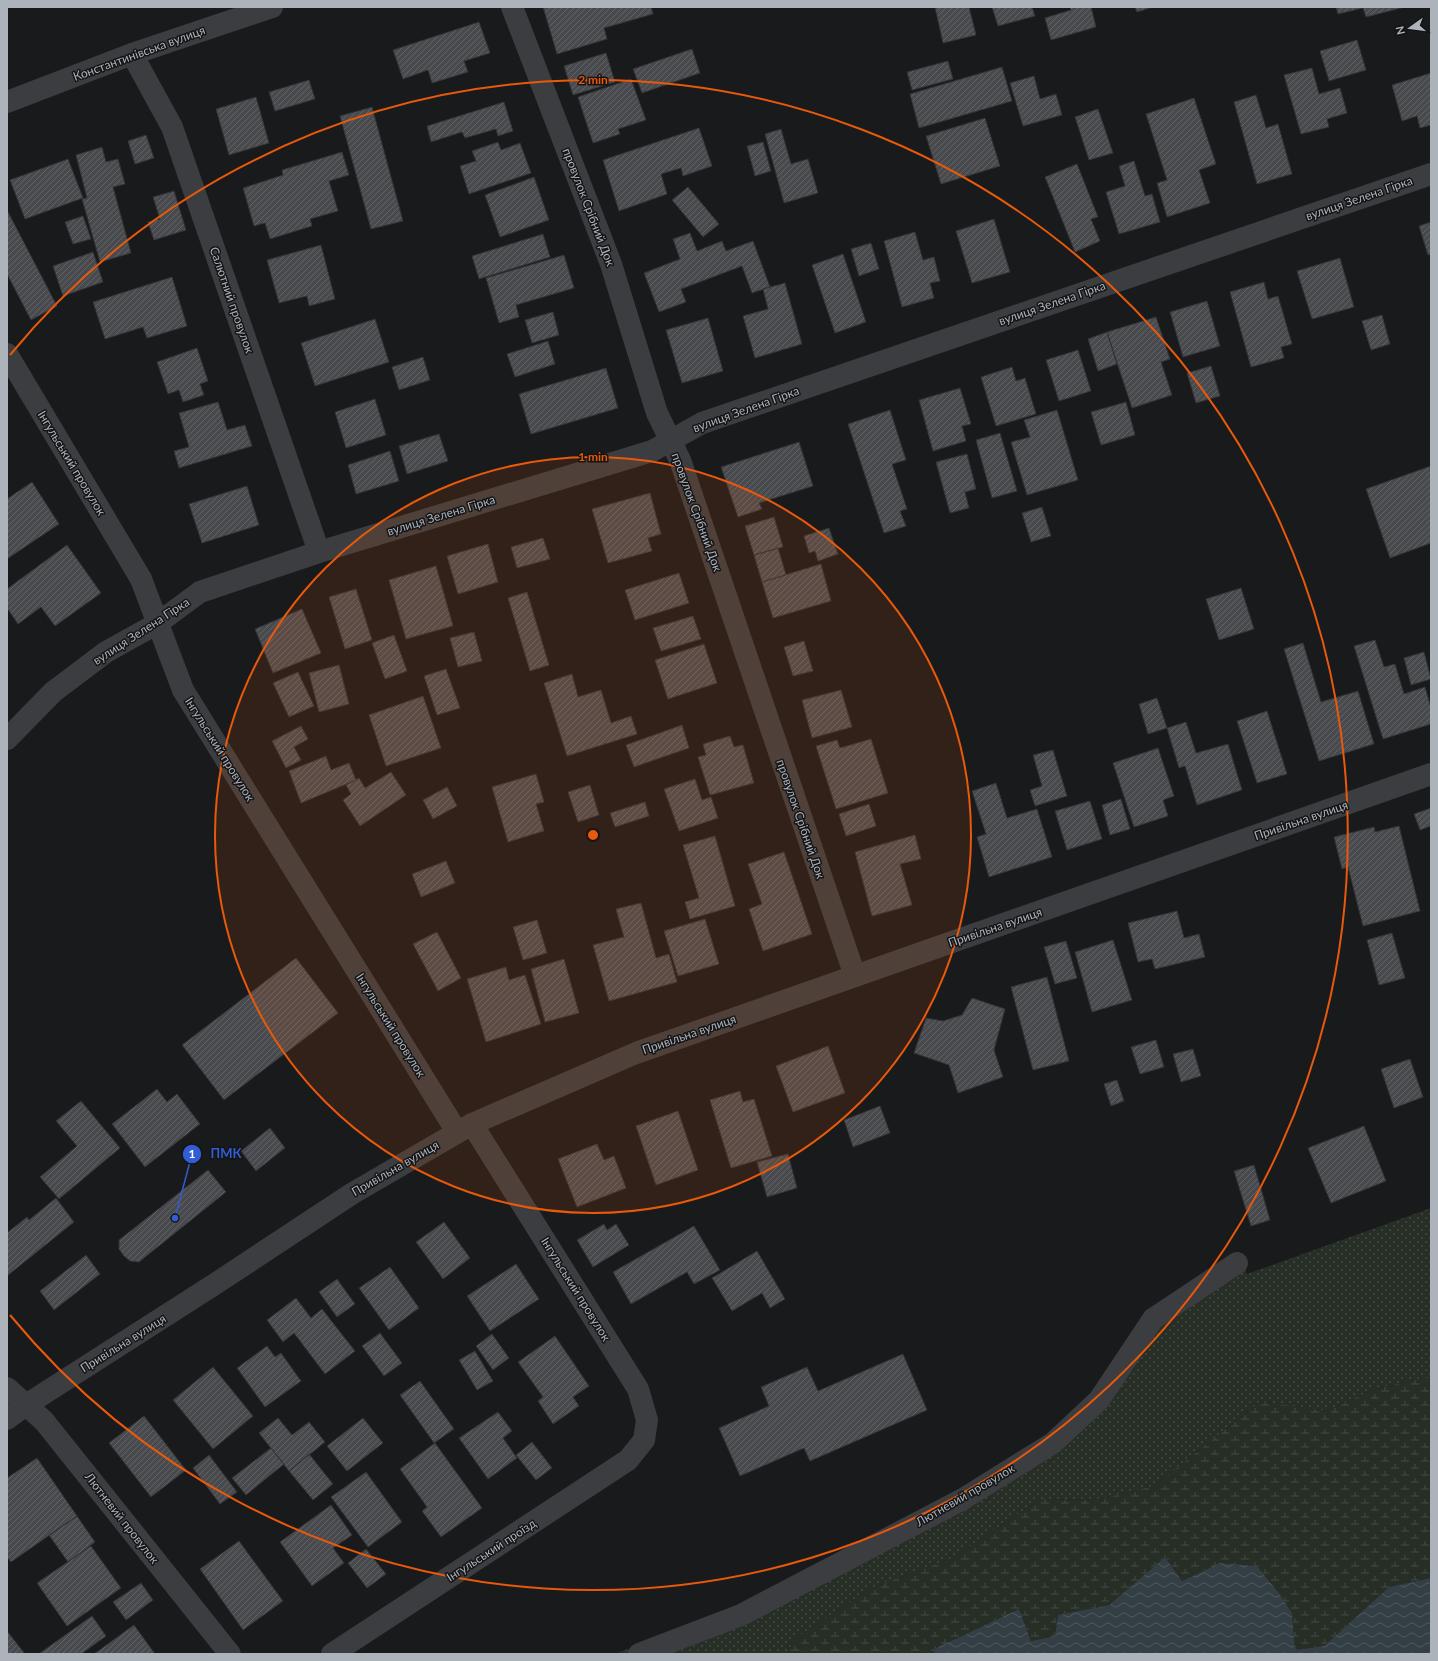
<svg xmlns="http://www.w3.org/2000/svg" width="1438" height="1661" viewBox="0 0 1438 1661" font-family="Lato,sans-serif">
<defs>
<pattern id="grass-dots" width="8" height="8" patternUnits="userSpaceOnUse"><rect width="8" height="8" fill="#262e26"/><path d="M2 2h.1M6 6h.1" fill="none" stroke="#434a43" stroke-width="1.8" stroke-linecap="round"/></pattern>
<pattern id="wetland-marsh" width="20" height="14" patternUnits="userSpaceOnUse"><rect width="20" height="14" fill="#262e26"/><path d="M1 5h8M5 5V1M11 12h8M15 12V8" fill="none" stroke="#434a43"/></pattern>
<pattern id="water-waves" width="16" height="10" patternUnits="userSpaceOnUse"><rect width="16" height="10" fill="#333f44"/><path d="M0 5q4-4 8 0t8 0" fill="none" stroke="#4e585d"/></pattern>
<pattern id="building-hatch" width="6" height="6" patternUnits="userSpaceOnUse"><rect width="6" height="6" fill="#494a4e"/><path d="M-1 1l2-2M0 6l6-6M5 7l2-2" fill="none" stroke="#616265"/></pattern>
</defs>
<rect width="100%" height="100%" fill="#191a1b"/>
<path fill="url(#grass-dots)" d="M1431 1208V1376L1375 1389 1326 1411 1261 1401 1154 1486 1097 1500 1041 1499 952 1558 871 1588 796 1638 786 1654H614L695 1625 815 1569 1041 1444 1091 1399 1148 1315 1239 1252 1247 1274Z"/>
<path fill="url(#wetland-marsh)" d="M1431 1376V1578L1389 1587 1324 1646 1295 1650 1292 1613 1279 1593 1257 1566 1220 1563 1182 1581 1165 1557 1109 1605 1058 1615 1055 1636 1031 1641 1019 1609 936 1648 933 1654H786L796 1638 871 1588 952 1558 1041 1499 1097 1500 1154 1486 1261 1401 1326 1411 1375 1389Z"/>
<path fill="url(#water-waves)" d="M1165 1557 1182 1581 1220 1563 1257 1566 1279 1593 1292 1613 1295 1650 1324 1646 1389 1587 1431 1578V1654H933L936 1648 1019 1609 1031 1641 1055 1636 1058 1615 1109 1605Z"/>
<path fill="url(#building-hatch)" stroke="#343437" d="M543 7H651L653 14 604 28 607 39 557 54Z
M935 7H969L976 35 943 43Z
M992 7H1032L1035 16 998 26Z
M1070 7H1091L1096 27 1051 40 1045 18 1071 10Z
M1135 7H1153L1137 12Z
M1336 7H1405L1366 17 1363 8 1338 14Z
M479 22 490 53 464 61 468 72 432 83 428 70 403 79 393 50Z
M1357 40 1366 70 1329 81 1320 51Z
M692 49 700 73 642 93 633 69Z
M606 53 615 82 573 95 564 66Z
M948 61 953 79 912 90 907 72Z
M1002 67 1012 101 919 128 910 94Z
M1312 68 1319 94 1340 88 1347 113 1327 119 1329 127 1301 134 1284 75Z
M1431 73V125L1420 128 1417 116 1402 121 1392 85Z
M1034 76 1040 99 1056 94 1062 115 1023 126 1010 83Z
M631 79 646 120 618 129 620 134 593 143 578 97Z
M309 80 315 99 275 111 269 92Z
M1256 95 1266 128 1278 124 1292 174 1257 184 1234 102Z
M256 97 269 143 229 155 216 109Z
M1194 98 1216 164 1199 170 1210 203 1167 217 1157 183 1167 180 1146 114Z
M504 102 513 131 498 136 496 129 465 138 462 132 431 142 427 126Z
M372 107 403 221 371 229 340 116Z
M1098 109 1113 153 1089 160 1075 117Z
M985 118 1000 166 941 184 926 136Z
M699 128 712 166 683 176 681 168 661 174 667 194 619 211 603 160Z
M781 129 791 164 808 159 818 193 784 203 765 134Z
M146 135 154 158 135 164 128 141Z
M498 142 501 150 520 143 531 173 469 194 460 166 476 161 472 151Z
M763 142 771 171 755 176 747 146Z
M102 147 106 162 118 159 125 184 113 187 131 253 100 262 82 199 87 198 76 155Z
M342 152 349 175 329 181 338 211 310 219 312 226 270 239 265 223 254 226 243 188 283 175 282 170Z
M68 159 83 198 25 219 10 180Z
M1134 161 1145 196 1152 194 1160 222 1119 234 1106 192 1125 186 1119 166Z
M1077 164 1098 217 1091 219 1100 241 1075 252 1045 177Z
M534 177 549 220 500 237 485 195Z
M688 187 719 224 703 237 672 200Z
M174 191 186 230 154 240 148 222 160 219 153 197Z
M7 210 57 306 31 320 7 274Z
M83 216 91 239 73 244 65 222Z
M994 219 1010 272 972 283 956 231Z
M1431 222V254L1428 255 1419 226Z
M915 232 923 260 934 257 940 281 930 283 934 298 902 307 884 241Z
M690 233 697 251 722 241 726 251 753 241 770 287 752 293 742 266 681 289 686 302 659 312 644 273 680 259 673 239Z
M543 234 550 257 479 279 472 256Z
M871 243 879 269 859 276 851 249Z
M321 245 335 299 309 306 307 296 279 303 267 260Z
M93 252 103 282 63 296 53 266Z
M843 254 866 322 835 333 812 265Z
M564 255 574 288 516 305 519 317 499 323 486 278Z
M1340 258 1354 307 1312 319 1297 271Z
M172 277 187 326 147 338 143 327 105 339 93 302Z
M1264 282 1268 299 1278 296 1292 344 1281 347 1284 358 1251 367 1230 292Z
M785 283 802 344 755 358 743 316 768 309 763 289Z
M1207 301 1220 346 1183 357 1170 312Z
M553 312 559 335 532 343 525 320Z
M1382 315 1390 344 1371 350 1362 321Z
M1156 317 1170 359 1161 362 1172 395 1132 408 1107 332Z
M708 318 723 371 682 383 666 330Z
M375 319 389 362 315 386 301 343Z
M1107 332 1117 364 1098 371 1088 339Z
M548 341 555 364 515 377 507 354Z
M197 348 208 381 200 384 204 395 183 402 179 390 168 394 157 362Z
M1078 350 1091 391 1059 401 1046 360Z
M423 357 430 380 399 390 392 367Z
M1211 366 1220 396 1196 403 1187 373Z
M1012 367 1016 381 1025 378 1036 414 996 426 981 377Z
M606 368 618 408 531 434 519 394Z
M960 388 971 424 962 426 966 441 933 451 919 400Z
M375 399 386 435 346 448 335 412Z
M218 402 227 430 245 425 252 446 179 468 174 451 189 447 179 413Z
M1126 402 1135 435 1101 445 1091 412Z
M890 410 906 460 892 464 907 509 900 511 906 526 884 533 848 424Z
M1057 410 1078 480 1027 495 1011 442 1030 437 1024 420Z
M1000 433 1017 491 992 498 976 440Z
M439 434 448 461 407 474 399 446Z
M799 442 813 486 759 503 762 509 738 517 721 467Z
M390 451 399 481 356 494 348 465Z
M967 454 976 489 965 492 969 508 950 513 936 462Z
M1431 466V543L1390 558 1366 489Z
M32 482 59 524 7 559V499Z
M247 486 259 525 202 543 189 504Z
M650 493 661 534 648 538 652 551 608 563 592 509Z
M1042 507 1051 536 1031 542 1022 513Z
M774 517 783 547 754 555 745 526Z
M829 528 838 554 818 561 815 551 809 553 804 536Z
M543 538 550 559 517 568 511 547Z
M488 544 498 582 458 594 447 556Z
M67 545 101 593 55 626 41 607 18 624 7 608V589Z
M778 548 786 575 762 582 754 555Z
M821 564 831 601 773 618 762 582Z
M436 566 453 626 406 639 389 580Z
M679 573 689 603 635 620 625 590Z
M1241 588 1254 629 1219 640 1206 599Z
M356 589 372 640 345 649 329 597Z
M527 592 549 665 530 671 508 598Z
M302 609 321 653 273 673 255 629Z
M693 616 701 639 661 651 653 628Z
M474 632 482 661 458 667 450 638Z
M394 635 407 671 385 679 372 643Z
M1375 640 1384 667 1395 664 1404 694 1425 687 1431 708V724L1383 739 1354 646Z
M804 641 813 671 793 676 784 647Z
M1303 643 1321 702 1358 691 1374 744 1319 761 1284 649Z
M704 644 717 683 668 699 655 660Z
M1424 652 1431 679 1411 685 1404 658Z
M339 665 349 704 319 712 309 673Z
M446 669 460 708 437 715 424 676Z
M298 672 314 706 289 717 273 683Z
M572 674 578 697 601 690 611 723 631 716 637 734 567 756 544 683Z
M841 690 852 727 812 738 802 700Z
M423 696 441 748 386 766 369 715Z
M1157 698 1167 728 1148 734 1139 704Z
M1267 711 1287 774 1257 783 1237 721Z
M1186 722 1196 753 1228 744 1242 790 1197 805 1185 766 1179 768 1167 728Z
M682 725 689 748 634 767 626 745Z
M301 726 308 739 294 747 301 760 286 768 272 741Z
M730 736 734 747 743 745 754 783 710 795 698 757 706 755 703 744Z
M871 739 888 793 836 809 816 746 837 740 840 748Z
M1158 748 1174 796 1163 800 1168 816 1134 827 1113 763Z
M1053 750 1067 796 1035 806 1030 790 1042 786 1033 755Z
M326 756 331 770 349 763 356 780 301 803 289 771Z
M391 772 406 795 360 826 343 800 351 794 346 785 359 778 365 788Z
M536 774 544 802 536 804 544 831 508 842 492 787Z
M695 779 702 800 711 797 718 818 679 831 664 789Z
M996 783 1007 818 1037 809 1052 857 989 877 977 837 986 834 972 791Z
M590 785 599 815 578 822 568 792Z
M447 787 457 806 433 819 423 800Z
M1121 799 1130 829 1110 835 1102 805Z
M1090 801 1102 839 1067 850 1055 811Z
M645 802 649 816 615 827 610 813Z
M869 804 876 826 846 836 839 814Z
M1431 808V826L1420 830 1414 814Z
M1399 826 1420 911 1363 926 1348 867 1342 869 1334 837 1374 827 1375 832Z
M915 835 921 859 900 864 912 905 872 916 855 852Z
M715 836 735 906 690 919 685 902 699 898 683 845Z
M784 852 812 934 763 951 749 909 762 904 748 864Z
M446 861 455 883 421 897 412 874Z
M641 903 656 958 669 954 677 982 609 1001 593 945 624 937 616 909Z
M1177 911 1184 938 1199 934 1205 957 1155 969 1152 959 1138 962 1128 923Z
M705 919 719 964 678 976 664 931Z
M537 920 547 953 523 960 513 927Z
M437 932 461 978 438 991 413 944Z
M1392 933 1405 978 1379 985 1367 940Z
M1113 940 1132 1000 1092 1012 1075 952Z
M1066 941 1077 978 1055 984 1044 947Z
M296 958 338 1013 224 1100 182 1045Z
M564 959 579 1013 545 1022 531 969Z
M506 967 509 980 525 975 541 1024 486 1042 467 979Z
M1047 977 1069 1061 1033 1070 1011 987Z
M972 998 1005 1009 994 1050 1003 1077 958 1093 949 1065 914 1053 926 1018 943 1021 962 1015Z
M1156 1040 1164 1067 1140 1074 1131 1047Z
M828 1046 845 1093 793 1112 776 1066Z
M1193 1049 1201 1076 1181 1082 1173 1054Z
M1410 1059 1423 1097 1394 1108 1381 1069Z
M1117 1080 1124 1101 1111 1106 1104 1084Z
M157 1089 167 1102 177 1094 200 1124 145 1167 112 1124Z
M740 1091 743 1102 754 1099 772 1156 731 1168 710 1100Z
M81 1101 120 1148 59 1199 40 1177 77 1146 56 1121Z
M880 1106 890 1133 853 1147 844 1120Z
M678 1111 698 1170 656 1185 636 1126Z
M1364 1126 1386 1181 1331 1203 1308 1148Z
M270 1128 285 1148 256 1171 241 1151Z
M597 1144 604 1160 614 1156 626 1188 577 1207 558 1159Z
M788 1154 797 1188 767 1197 757 1162Z
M1254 1165 1270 1220 1251 1226 1234 1171Z
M208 1170 226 1192 139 1262 130 1261 124 1256 119 1249V1240Z
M56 1198 74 1222 7 1276V1233L27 1217 29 1220Z
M444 1222 470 1258 443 1279 416 1242Z
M604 1224 607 1230 616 1224 629 1245 593 1267 577 1240Z
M694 1226 720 1270 694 1284 687 1272 631 1304 613 1272Z
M757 1251 785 1299 770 1308 762 1293 732 1311 712 1278Z
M86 1255 100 1274 54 1310 40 1291Z
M516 1264 539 1299 490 1331 467 1296Z
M390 1267 419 1308 389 1330 359 1288Z
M337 1279 355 1304 337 1317 319 1292Z
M296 1298 311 1318 322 1309 355 1351 325 1374 294 1333 283 1342 267 1320Z
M380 1333 402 1363 384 1376 362 1346Z
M492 1334 509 1358 493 1370 476 1346Z
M555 1336 589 1386 573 1397 579 1406 553 1424 538 1401 543 1397 518 1362Z
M267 1346 275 1357 281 1353 301 1381 265 1407 237 1368Z
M475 1351 493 1381 477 1390 459 1360Z
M903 1354 927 1410 810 1461 804 1448 740 1476 719 1428 769 1406 761 1387 807 1367 818 1391Z
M213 1367 253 1416 213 1449 173 1400Z
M420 1381 454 1429 434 1443 400 1395Z
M498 1412 512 1431 503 1438 517 1458 488 1479 459 1438Z
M144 1416 186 1470 151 1497 109 1443Z
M278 1418 292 1435 309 1422 325 1442 289 1471 259 1433Z
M363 1418 383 1443 347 1471 327 1446Z
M532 1442 552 1468 536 1480 516 1455Z
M435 1443 482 1508 441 1537 422 1511 427 1507 400 1469Z
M271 1448 284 1464 246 1495 232 1478Z
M309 1454 333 1484 313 1500 289 1471Z
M209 1455 237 1492 220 1504 193 1468Z
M37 1458 77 1516 11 1562 7 1557V1478Z
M366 1472 402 1522 368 1547 331 1497Z
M331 1505 352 1535 333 1548 344 1563 312 1586 280 1542Z
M77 1516 95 1542 68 1562 49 1535Z
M239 1541 283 1601 243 1630 200 1569Z
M91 1546 121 1588 67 1626 37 1583Z
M366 1549 386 1574 367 1588 348 1563Z
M141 1583 153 1600 126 1620 113 1602Z
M92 1616 106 1636 81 1654H41L40 1653Z
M134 1625 155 1654H94Z
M7 1631 25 1654H7Z"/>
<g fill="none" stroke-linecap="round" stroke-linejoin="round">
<path stroke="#3b3d40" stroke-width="22" d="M512 7 611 264 657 413 680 460 855 976
M132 54 172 127 319 552
M7 102 132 54 272 7
M7 354 141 579 183 690 457 1132
M7 739 53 692 106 652 158 623 200 592 319 552 652 451 702 423 1431 174
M7 1388 44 1421 230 1654
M332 1654 628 1460 644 1440 647 1420 638 1389 472 1124
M639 1654 741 1615 963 1499 1053 1443 1099 1400 1153 1319 1237 1263"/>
<path stroke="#3b3d40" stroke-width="22" d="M7 1419 26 1405 215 1284 353 1193 472 1124 636 1053 1431 774"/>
</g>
<circle cx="593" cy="835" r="378" fill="#e8590c" fill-opacity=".12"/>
<g fill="none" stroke="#e8590c" stroke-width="2">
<circle cx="593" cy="835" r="378"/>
<path d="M10 355A755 755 0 1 1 10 1315"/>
</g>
<g text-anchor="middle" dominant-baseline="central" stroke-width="3" stroke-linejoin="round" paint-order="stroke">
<g font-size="12" fill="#adb3ba" stroke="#141516">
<text transform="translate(139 53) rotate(-20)">Константинівська вулиця</text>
<text transform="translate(1359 198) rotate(-19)">вулиця Зелена Гірка</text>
<text transform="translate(589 207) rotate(69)">провулок Срібний Док</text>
<text transform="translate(232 300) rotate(71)">Салютний провулок</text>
<text transform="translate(1052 303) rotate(-19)">вулиця Зелена Гірка</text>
<text transform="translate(746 409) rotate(-20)">вулиця Зелена Гірка</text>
<text transform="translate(72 463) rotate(59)">Інгульський провулок</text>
<text transform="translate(697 512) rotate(70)">провулок Срібний Док</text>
<text transform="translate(441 515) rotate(-17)">вулиця Зелена Гірка</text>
<text transform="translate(141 631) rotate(-33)">вулиця Зелена Гірка</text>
<text transform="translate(220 749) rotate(58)">Інгульський провулок</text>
<text transform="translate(801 819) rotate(71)">провулок Срібний Док</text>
<text transform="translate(1301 820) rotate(-19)">Привільна вулиця</text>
<text transform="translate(995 927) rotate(-19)">Привільна вулиця</text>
<text transform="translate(391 1025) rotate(58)">Інгульський провулок</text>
<text transform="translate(689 1034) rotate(-19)">Привільна вулиця</text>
<text transform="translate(395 1168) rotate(-30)">Привільна вулиця</text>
<text transform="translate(576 1289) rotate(58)">Інгульський провулок</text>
<text transform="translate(123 1343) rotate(-32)">Привільна вулиця</text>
<text transform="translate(965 1495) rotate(-30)">Лютневий провулок</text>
<text transform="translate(122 1518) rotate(52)">Лютневий провулок</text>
<text transform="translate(491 1550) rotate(-33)">Інгульський проїзд</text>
</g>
</g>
<circle cx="593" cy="835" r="6" fill="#e8590c" stroke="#141516" stroke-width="2"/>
<g font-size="12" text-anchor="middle" font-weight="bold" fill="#e8590c" stroke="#141516" stroke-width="3" stroke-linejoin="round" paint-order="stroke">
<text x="593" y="84">2 min</text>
<text x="593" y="461">1 min</text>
</g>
<path fill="none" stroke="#335dd4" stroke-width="1.5" d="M175 1218L192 1154"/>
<g fill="#335dd4" stroke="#141516" stroke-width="1.5">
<circle cx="175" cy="1218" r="4"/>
<circle cx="192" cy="1154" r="10"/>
</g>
<g font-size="12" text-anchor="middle" font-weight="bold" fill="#fff">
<text x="192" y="1158">1</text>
</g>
<g font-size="13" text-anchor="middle" font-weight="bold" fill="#335dd4" stroke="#141516" stroke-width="3" stroke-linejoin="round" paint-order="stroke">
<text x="226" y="1158">ПМК</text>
</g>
<rect width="1438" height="1661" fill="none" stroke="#adb3ba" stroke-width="16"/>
<g transform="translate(1410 28) rotate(256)" stroke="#141516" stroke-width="3" paint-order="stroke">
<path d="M0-3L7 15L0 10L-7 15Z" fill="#adb3ba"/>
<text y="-6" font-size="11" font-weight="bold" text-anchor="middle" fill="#adb3ba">N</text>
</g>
</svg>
